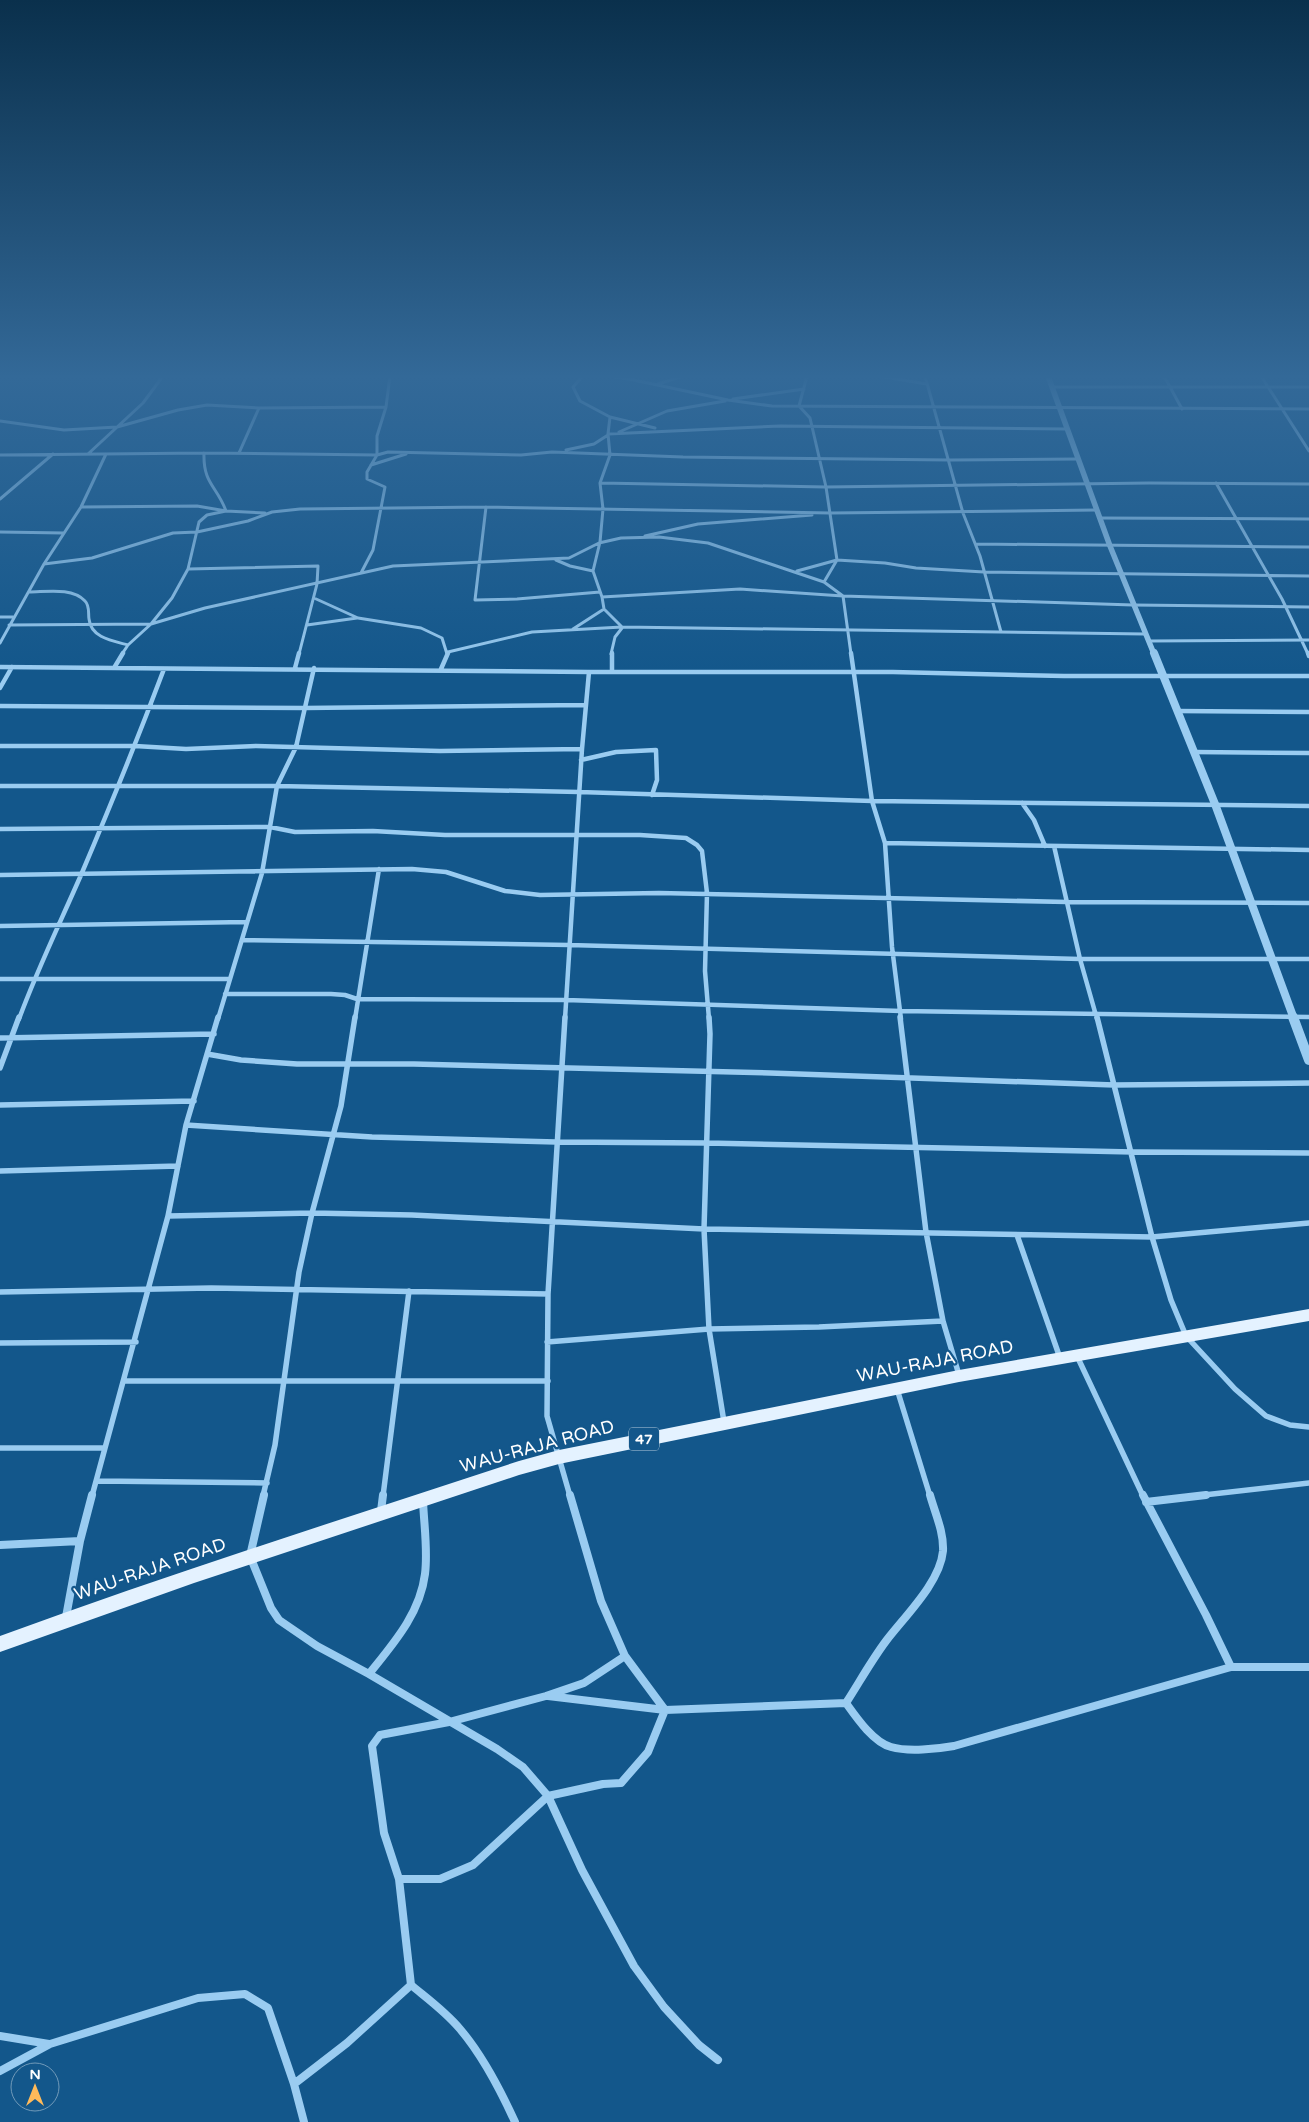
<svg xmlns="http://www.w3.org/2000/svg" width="1309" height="2122" viewBox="0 0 1309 2122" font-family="'Varela Round',sans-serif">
<rect width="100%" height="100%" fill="#13578b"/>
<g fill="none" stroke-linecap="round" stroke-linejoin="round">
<path stroke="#9accf1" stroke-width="3" d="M583 376 573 387 580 401 610 417 608 434 610 455 600 483 603 509 600 542 593 571 602 597 740 589 843 596 1133 605 1309 607
M609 376 629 379
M626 376 629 379 728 400 772 406 1309 409
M807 376 799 406 810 418 826 487 837 560 824 582 843 596 851 654
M878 376 927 384
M925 376 963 513 980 556 1001 632
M1164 376 1182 409
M1261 376 1309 451
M658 384 683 376
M1052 387H1309
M733 399 804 389
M610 417 655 428
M0 421 64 430 117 427 178 410 207 405 259 408 386 407
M619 432 667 411 725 401
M608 434 780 426 1067 429
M566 450 594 444 608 435
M204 453C203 484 217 486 226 511
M239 453 259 408
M88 454 143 403 163 376
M0 455 204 453 377 455 388 452 521 455 552 452 683 457 950 460 1078 459
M371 465 406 454
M600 483 826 487 1149 483 1309 484
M1216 483 1282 599 1308 654
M0 499 53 454
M81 507 197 506 226 511 265 513
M486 507 475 600 517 599 600 592
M226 511 207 515 199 522 188 569 318 566 317 584 299 654
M1099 518 1309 519
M0 532 64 533
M645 536 698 524 812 515
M976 544 1309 547
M556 560 570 566 593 571
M44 564 92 558 173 533 197 532 248 521 272 512 300 509 486 507 830 513 1096 510
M797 571 837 560 885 563 916 568 984 572 1309 576
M361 573 373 550 385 487 367 479V472L377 455V436L386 407 390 376
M29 592C46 592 72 587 85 601 90 606 88 613 89 619 91 638 113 641 128 645
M602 597 604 609 622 627
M314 598 358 618 421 628 442 638 447 654
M0 617H13
M9 625 151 624 172 598 188 569
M307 625 357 618
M573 629 604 609
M1149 641 1309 640
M0 643 44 564 81 507 106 454
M448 652 532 632 622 627 1145 634
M122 654 128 645 151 624 205 608 393 566 569 558 599 543 621 538 659 537 708 543 824 582
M611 654 615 637 622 628"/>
<path stroke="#9accf1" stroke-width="4.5" d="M612 653V672
M851 653 872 801 885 843 892 947 901 1019
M1308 653 1309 656
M0 667 589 672H893L1064 676H1309
M114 668 123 653
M295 668 299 653
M441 669 448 653
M0 688 12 667
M0 706 305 708 585 705
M1177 711 1309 712
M0 746H135L186 749 256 746 440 751 582 749
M1193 752 1309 753
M581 760 616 752 656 750 657 780 652 795
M0 786H277L579 792 872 801 1309 806
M1022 803 1034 820 1045 846
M0 829 270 827 295 832 373 831 445 835H640L686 838 697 845 702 851 707 893 705 971 709 1019
M885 843 1309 850
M1054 846 1080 959 1097 1019
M0 875 412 869 446 872 505 891 540 895 659 893 1067 902 1309 903
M0 926 246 922
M242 940 569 945 1080 959H1309
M0 979H230
M225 994H331L345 995 357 999 566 1000 901 1011 1309 1017
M19 1019C37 970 60 923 81 875 110 807 138 738 164 669
M218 1019 262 873 277 786 296 747 314 668
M355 1019 379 869
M565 1019 582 749 589 672"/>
<path stroke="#9accf1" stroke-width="5.5" d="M565 1017 548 1294 547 1416 570 1496
M709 1017 710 1034 704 1229 709 1329 724 1422
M900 1017 926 1232 943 1321 959 1375
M1097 1017 1152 1237 1171 1300 1186 1336 1235 1389 1266 1416 1290 1425 1309 1427
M0 1038 214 1034
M207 1054 241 1060 297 1064H414L770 1073 1114 1085 1309 1083
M0 1068 19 1017
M0 1105 194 1101
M186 1125 372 1137 556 1142 707 1143 1133 1152 1309 1153
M0 1171 178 1166
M168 1216 312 1213 412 1215 704 1229 1152 1237 1309 1223
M1017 1235 1060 1358
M0 1292 211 1288 548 1294
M547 1342 709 1329 819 1327 943 1321
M0 1343 136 1342
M1077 1356 1143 1496
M125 1381H548
M897 1389 930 1496
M0 1448H105
M97 1481 267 1483
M92 1496 168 1216 186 1125 218 1017
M263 1496 275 1445 299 1272 312 1213 341 1106 355 1017
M383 1496 409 1291
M1195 1496 1309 1483"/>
<path stroke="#9accf1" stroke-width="8" d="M264 1495 250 1556 271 1608 279 1620 317 1646 369 1674 497 1749 523 1767 548 1796 582 1870 634 1966 664 2007 699 2045 718 2060
M1143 1495 1206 1615 1231 1667
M1146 1502 1206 1495
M381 1511 383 1495
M0 1545 80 1541
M66 1617 80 1541 92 1495
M369 1674C393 1644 420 1614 425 1574 428 1550 424 1525 423 1501
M548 1696 665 1710 846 1703
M846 1703C856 1717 873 1742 891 1747 908 1752 937 1749 954 1746L1231 1667H1309
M846 1703C859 1683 871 1661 886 1641 904 1617 940 1583 943 1551 944 1532 935 1513 930 1495
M399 1879H440L473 1865 548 1796 603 1784 621 1783 648 1752 665 1710 625 1656 601 1601 570 1495
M0 2036 49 2044
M0 2071 50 2044 198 1998 245 1994 268 2008 294 2084 304 2122
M294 2084 347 2043 411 1985
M515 2122C500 2089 483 2056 460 2029 446 2012 428 1999 411 1985L399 1879 384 1833 372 1746 380 1735 449 1722 546 1696 584 1683 625 1656"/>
<path stroke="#9accf1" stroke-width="5.5" d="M1048 376 1110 546 1154 654"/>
<path stroke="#9accf1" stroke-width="8" d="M1154 653 1215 804 1294 1019"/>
<path stroke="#9accf1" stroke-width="10" d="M1293 1017 1309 1060"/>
<path fill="#e4f2ff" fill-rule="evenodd" d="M1309 1309V1321L959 1382 559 1464 519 1475 194 1583 0 1652V1636C172 1573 346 1518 519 1461L559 1450 959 1370Z"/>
</g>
<linearGradient id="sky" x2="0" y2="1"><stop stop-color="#0a304c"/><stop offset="0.56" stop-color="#336998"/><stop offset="1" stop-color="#336998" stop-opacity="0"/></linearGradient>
<rect width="1309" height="673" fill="url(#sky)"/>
<g text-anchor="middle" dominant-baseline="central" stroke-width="4.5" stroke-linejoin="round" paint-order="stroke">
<rect fill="#13578b" stroke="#b8cddc" stroke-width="1" x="629" y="1427.5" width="30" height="23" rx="4"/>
<g font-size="14" font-weight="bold" fill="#fff">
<text x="644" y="1439">47</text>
</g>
<g font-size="18" fill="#fff" stroke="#13578b">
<text transform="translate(935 1361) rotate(-11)">WAU-RAJA ROAD</text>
<text transform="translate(537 1446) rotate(-15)">WAU-RAJA ROAD</text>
<text transform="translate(150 1569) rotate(-19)">WAU-RAJA ROAD</text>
</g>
</g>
<g transform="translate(35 2087)"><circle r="24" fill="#13578b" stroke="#719ab9"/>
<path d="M0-4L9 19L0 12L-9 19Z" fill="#ffba5a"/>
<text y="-8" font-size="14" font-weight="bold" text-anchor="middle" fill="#ffffff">N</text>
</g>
</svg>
